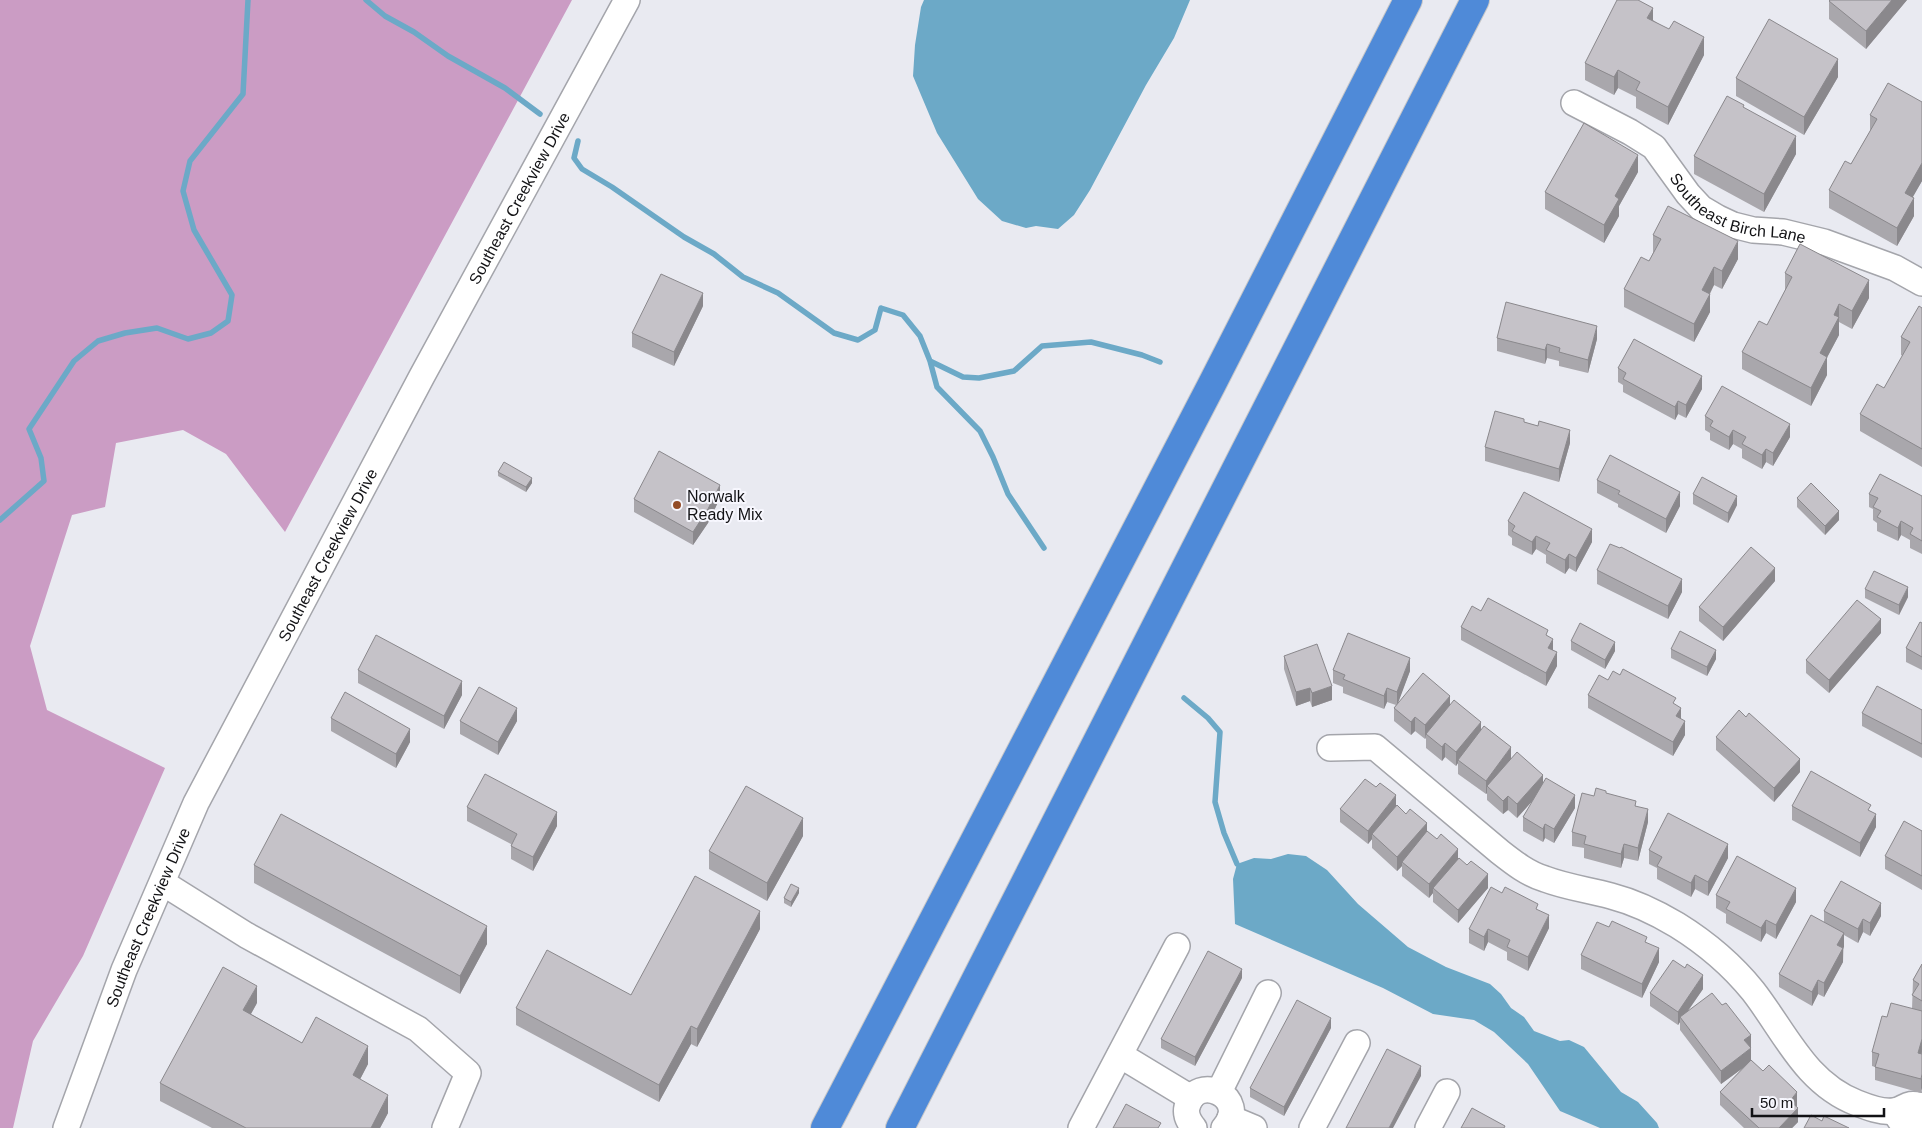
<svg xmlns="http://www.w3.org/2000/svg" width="1922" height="1128" viewBox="0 0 1922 1128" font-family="Helvetica,sans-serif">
<rect width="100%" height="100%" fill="#e9eaf1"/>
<path fill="#cb9cc4" d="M0 0H572L285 532 226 454 183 430 116 443 105 507 72 515 30 646 47 710 165 768 83 956 33 1041 13 1128H0Z"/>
<path fill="#6ca9c7" d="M924 0H1190L1174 38 1146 85 1090 190 1074 215 1058 229 1036 226 1026 228 1002 221 978 199 937 133 913 76 915 45 921 7Z
M1288 854 1306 856 1327 870 1358 904 1408 947 1446 967 1490 984 1501 994 1511 1008 1524 1017 1534 1031 1560 1041 1569 1040 1584 1047 1621 1092 1638 1102 1657 1123 1659 1128H1600L1560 1111 1528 1064 1494 1032 1474 1020 1433 1014 1383 988 1235 924 1233 879 1237 864 1254 858 1271 859Z"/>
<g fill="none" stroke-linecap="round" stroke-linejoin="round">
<path stroke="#6ca9c7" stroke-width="5.5" d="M366 0 385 16 414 32 448 56 505 88 540 114
M578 141 574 158 582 169 612 187 684 237 714 254 743 277 778 293 834 333 858 340 875 330 881 308 903 315 920 336 930 361 937 387 980 431 993 457 1008 494 1044 548
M930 361 963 377 979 378 1014 371 1042 346 1091 342 1142 355 1160 362
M0 520 44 481 41 458 29 429 74 361 98 341 125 333 157 328 188 339 211 333 228 321 232 295 194 230 183 191 190 161 243 94 248 0
M1184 698 1208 718 1220 732 1215 802 1224 833 1237 864"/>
<g stroke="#a4a5ab" stroke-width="28">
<g id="minor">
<path id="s1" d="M1574 103 1630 132 1654 147 1688 194 1701 208 1718 218 1733 225 1753 230 1783 232 1824 242 1895 268 1922 283"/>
<path d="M1330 748 1375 747 1500 852C1514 863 1528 874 1545 879 1566 887 1589 890 1611 896 1634 902 1657 913 1677 925 1706 943 1732 965 1753 991 1785 1032 1805 1083 1857 1103 1867 1107 1882 1113 1894 1111 1906 1109 1906 1101 1922 1106"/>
<path d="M163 883 246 935 418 1029 468 1073 445 1128"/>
<path d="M1120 1055 1191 1098"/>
<path d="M1219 1092 1268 993"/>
<path d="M1894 1111 1900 1120 1918 1128"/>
<path d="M1230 1118 1254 1128"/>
<path id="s2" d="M66 1128 124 970 196 803 422 376 627 0"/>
<path d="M1081 1128 1177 946"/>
<path d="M1194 1128C1189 1122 1185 1115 1187 1107 1196 1071 1251 1098 1224 1128"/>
<path d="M1312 1128 1357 1043"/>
<path d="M1428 1128 1447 1092"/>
</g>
</g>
<g stroke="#c6c6c7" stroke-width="30">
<path id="highway" d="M825 1128 1212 384 1408 0
M900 1128 1475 0"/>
</g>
<use href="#minor" stroke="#fff" stroke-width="25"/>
<use href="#highway" stroke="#4f8ad8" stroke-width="28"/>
</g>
<path fill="#a9a7ac" d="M1830 0H1907L1866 49 1829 19V1Z
M1653 20 1704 55 1668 125 1636 108V97L1618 88 1614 95 1585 80V63Z
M1838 77 1804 135 1736 96V78Z
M1922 102V181L1912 197 1914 216 1897 246 1829 208V190L1851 164 1870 131V115Z
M1744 108 1796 154 1764 212 1694 174V156Z
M1638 172 1619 206V216L1604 243 1545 209V192Z
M1653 235 1738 259 1722 289 1714 285 1710 294V312L1694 342 1624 307V289L1649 261 1653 253Z
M1785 273 1869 298 1852 329 1839 322V335L1827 357V375L1811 406 1742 369V352L1767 325 1785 291Z
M703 306 674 366 632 347V333Z
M1922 308V467L1860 431V414L1884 388 1903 356 1901 355V337Z
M1497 338 1597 339 1588 373 1559 366V361L1547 358 1545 364 1497 351Z
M1618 368 1702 389 1686 418 1678 414 1675 420 1623 392V385L1618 382Z
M1705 416 1790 437 1773 466 1766 462 1762 469 1742 458V449L1733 444 1729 450 1710 440V433L1705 430Z
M1524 422 1538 426 1570 443 1559 482 1485 461V447Z
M498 472 532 483 526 492 498 476Z
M1597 480 1680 506 1666 533 1618 507V504L1597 493Z
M1693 494 1737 505 1728 523 1693 504Z
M1869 494 1922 496V554L1910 548V540L1901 535 1898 541 1877 531V523L1873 520V509L1869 507Z
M720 498 708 523 693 545 634 512V499Z
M1797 498 1839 520 1825 535 1797 507Z
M1508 521 1592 542 1576 572 1569 568 1565 574 1546 563V555L1536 549 1532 555 1512 545V538L1508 535Z
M1597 570 1682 592 1668 619 1597 584Z
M1775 581 1723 641 1699 621V607Z
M1865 589 1908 597 1899 615 1865 598Z
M1481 611 1548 636 1553 650 1557 666 1546 686 1461 640V627Z
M1922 623V670L1906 662V648Z
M1881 633 1829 693 1806 673V660Z
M1571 641 1615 651 1605 669 1571 650Z
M1671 649 1716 659 1707 676 1671 658Z
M1284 656 1332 700 1312 707 1310 701 1296 706 1284 669Z
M358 670 462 695 444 729 358 683Z
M1333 670 1410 671 1397 704H1450L1481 730 1511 759 1575 808 1554 843 1545 838 1543 842 1523 831V817L1535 798 1517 818 1508 810 1503 814 1487 800V793L1486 794 1458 774V763L1456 766 1445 757 1442 761 1426 748V738L1425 739 1415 731 1411 735 1394 721V708L1396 705 1387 702 1384 709 1343 693V687L1333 683Z
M1608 680 1676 705 1681 719 1685 735 1673 756 1588 708V695Z
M1922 710V758L1862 726V713Z
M1746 717 1800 772 1774 802 1716 750V737Z
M331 718 410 742 396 768 331 731Z
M460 721H517L498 755 460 734Z
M1606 793 1636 806 1648 822 1638 861 1624 858 1621 868 1584 858V848L1572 846V832L1594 796Z
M1792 806 1871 811 1876 827 1860 857 1792 820Z
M467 807 557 826 533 871 511 859V844L467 821Z
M1396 807 1427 831 1458 858 1488 888 1458 923 1433 902V893L1429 898 1402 876V866L1397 871 1372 848V839L1368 844 1340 822V809Z
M1922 831V890L1885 869V856Z
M803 836 767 901 709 869V851Z
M1649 850 1728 858 1708 896 1695 889 1691 897 1657 879V868L1649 864Z
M254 865 487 944 460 994 254 883Z
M799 893 791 907 784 903V898Z
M1716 895 1796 902 1776 939 1766 933 1761 942 1726 923V914L1716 908Z
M1538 910 1549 928 1528 971 1507 960V952L1488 942 1484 951 1469 943V929Z
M1824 911 1881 916 1870 936 1863 932 1858 943 1844 935 1843 962 1824 997 1818 994 1812 1006 1779 987V974L1824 923Z
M1609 927 1647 943 1659 962 1642 998 1581 969V955Z
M760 929 697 1047 691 1044 659 1102 516 1025V1008L631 995Z
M1922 964V1052L1921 1093 1875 1080V1067L1872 1066V1052L1887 1017 1912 1009 1913 980Z
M1242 978 1195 1066 1161 1048V1039Z
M1703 989 1688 1011 1722 1005 1751 1035V1060L1797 1106 1796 1107 1798 1122 1792 1128H1744L1720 1105V1092L1743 1068 1721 1084 1680 1030V1022L1678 1025 1650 1006V993Z
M257 1003 251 1014 302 1043 368 1064 360 1079 388 1113 380 1128H212L160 1101V1083Z
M1331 1028 1284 1116 1250 1097V1088Z"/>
<path fill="#8a888c" d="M1892 0H1907L1866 49V31Z
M1653 8V26L1647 18Z
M1704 37V55L1668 125V107Z
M1838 59V77L1804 135V117Z
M1618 70V88L1614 95V77Z
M1796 136V154L1764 212V194Z
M1638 155V172L1619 206V216L1604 243V225L1615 196Z
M1922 163V181L1905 211V193Z
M1914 198V216L1897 246V228Z
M1738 241V259L1722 289V271Z
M1714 267V285L1702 308V290Z
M1869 280V298L1852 329V311Z
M703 293V306L674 366V352Z
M1710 294V312L1694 342V324Z
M1839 304V335L1820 371V353L1834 315Z
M1597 326V339L1588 373V360Z
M1547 344V358L1545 364V350Z
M1827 357V375L1811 406V388Z
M1702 376V389L1686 418V405Z
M1678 401V414L1675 420V407Z
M1790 424V437L1773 466V453Z
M1570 430V443L1559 482V469Z
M1733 430V444L1729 450V437Z
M1766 449V462L1762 469V455Z
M532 478V483L526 492V487Z
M720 485V498L708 523 693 545V532Z
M1680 492V506L1666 533V519Z
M1737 496V505L1728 523V513Z
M1839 511V520L1825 535V526Z
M1901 521V535L1898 541V528Z
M1592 529V542L1576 572V558Z
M1536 536V549L1532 555V542Z
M1569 554V568L1565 574V560Z
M1775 568V581L1723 641V627Z
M1682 579V592L1668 619V606Z
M1908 587V597L1899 615V605Z
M1881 619V633L1829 693V680Z
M1553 639V652L1548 648Z
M1615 642V651L1605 669V660Z
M1716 650V659L1707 676V667Z
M1557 652V666L1546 686V673Z
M1410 658V671L1397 706V692Z
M462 681V695L444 729V716Z
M1332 686V700L1312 707V693Z
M1310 688V701L1296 706V692Z
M1387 688V702L1384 709V696Z
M1450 696V709L1426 734 1425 739V725Z
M517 708V721L498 755V742Z
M1681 708V721L1676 716Z
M1415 717V731L1411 735V722Z
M1685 721V735L1673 756V742Z
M1481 722V735L1458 760V763L1456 766V752Z
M410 729V742L396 768V754Z
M1445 743V757L1442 761V747Z
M1511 747V760L1487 786V793L1486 794V781Z
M1800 759V772L1774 802V788Z
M1543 775V789L1517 818V804Z
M1396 795V809L1372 834V839L1368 844V831Z
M1575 795V808L1554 843V829Z
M1508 796V810L1503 814V801Z
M1648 809V822L1638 861V848Z
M557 812V826L533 871V857Z
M1876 814V827L1860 857V843Z
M803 818V836L767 901V883Z
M1427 823V837L1402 862V866L1397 871V857Z
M1545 824V838L1543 842V829Z
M1624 844V858L1621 868V854Z
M1728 844V858L1708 896V882Z
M1458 849V862L1433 888V893L1429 898V884Z
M1488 874V888L1458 923V910Z
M1695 875V889L1691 897V883Z
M799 888V893L791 907V902Z
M1796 888V902L1776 939V925Z
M1881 903V916L1870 936V923Z
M760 911V929L697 1047V1029Z
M1549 915V928L1528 971V957Z
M1863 919V932L1858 943V929Z
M1766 920V933L1761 942V928Z
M487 926V944L460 994V976Z
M1488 929V942L1484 951V937Z
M1844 933V947L1837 959V945Z
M1659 948V962L1642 998V984Z
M1843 948V962L1824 997V983Z
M1242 969V978L1195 1066V1057Z
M1703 975V989L1682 1019 1680 1017V1022L1678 1025V1012Z
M1818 980V994L1812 1006V992Z
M257 986V1003L243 1028V1010Z
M1331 1018V1028L1284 1116V1107Z
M691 1026V1044L659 1102V1085Z
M1751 1035V1048L1744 1040Z
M1922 1039V1052L1918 1067V1053Z
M368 1046V1064L353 1093V1075Z
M1751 1048V1062L1721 1084V1071Z
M1421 1066V1076L1393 1128H1389Z
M1922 1074V1088L1921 1093V1079Z
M1797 1092V1106L1790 1114V1101Z
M388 1095V1113L380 1128H371Z
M1798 1108V1122L1792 1128H1779Z"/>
<path fill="#c5c2c8" stroke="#8a888c" d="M1617 0H1638L1653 8 1647 18 1669 29 1674 21 1704 37 1668 107 1636 90 1640 82 1618 70 1614 77 1585 63Z
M1830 0H1892L1866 31 1829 1Z
M1769 19 1838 59 1804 117 1736 78Z
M1888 83 1922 102V163L1905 193 1914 198 1897 228 1829 190 1845 161 1851 164 1877 119 1870 115Z
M1727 96 1744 105 1743 107 1796 136 1764 194 1694 156Z
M1584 123 1638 155 1615 196 1619 199 1604 225 1545 192Z
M1668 206 1738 241 1722 271 1714 267 1702 290 1710 294 1694 324 1624 289 1641 257 1649 261 1661 239 1653 235Z
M1800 244 1869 280 1852 311 1839 304 1834 315 1839 317 1820 353 1827 357 1811 388 1742 352 1759 321 1767 325 1792 277 1785 273Z
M661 274 703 293 674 352 632 333Z
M1506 302 1597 326 1588 360 1559 352 1560 348 1547 344 1545 350 1497 338Z
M1919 306 1922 308V449L1860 414 1877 384 1884 388 1910 342 1901 337Z
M1634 339 1702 376 1686 405 1678 401 1675 407 1623 379 1626 373 1618 368Z
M1722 386 1790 424 1773 453 1766 449 1762 455 1742 444 1746 437 1733 430 1729 437 1710 426 1713 421 1705 416Z
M1495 411 1524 419V422L1538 426 1539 421 1570 430 1559 469 1485 447Z
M659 451 720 485 708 509 693 532 634 499Z
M1610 455 1680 492 1666 519 1618 494 1620 491 1597 480Z
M504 462 532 478 526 487 498 472Z
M1880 474 1922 496V541L1910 534 1913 528 1901 521 1898 528 1877 517 1881 511 1873 507 1878 498 1869 494Z
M1702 477 1737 496 1728 513 1693 494Z
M1811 483 1839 511 1825 526 1797 498Z
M1524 492 1592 529 1576 558 1569 554 1565 560 1546 550 1550 543 1536 536 1532 542 1512 531 1515 526 1508 521Z
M1610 544 1620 548 1621 547 1682 579 1668 606 1597 570Z
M1751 547 1775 568 1723 627 1699 607Z
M1874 571 1908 587 1899 605 1865 589Z
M1488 598 1548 630 1546 635 1553 639 1548 648 1557 652 1546 673 1461 627 1472 606 1481 611Z
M1857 600 1881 619 1829 680 1806 660Z
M1920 622 1922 623V657L1906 648Z
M1580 623 1615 642 1605 660 1571 641Z
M1680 631 1716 650 1707 667 1671 649Z
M1348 633 1410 658 1397 692 1387 688 1384 696 1343 679 1345 675 1333 670Z
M376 635 462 681 444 716 358 670Z
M1317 644 1332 686 1312 693 1310 688 1296 692 1284 656Z
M1623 669 1676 698 1673 703 1681 708 1676 716 1685 721 1673 742 1588 695 1599 675 1608 680 1613 671 1620 675Z
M1423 673 1450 696 1425 725 1415 717 1411 722 1394 708Z
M1877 686 1922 710V744L1862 713Z
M479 687 517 708 498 742 460 721Z
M345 692 410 729 396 754 331 718Z
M1454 700 1481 722 1456 752 1445 743 1442 747 1426 734Z
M1739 710 1746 717 1749 713 1800 759 1774 788 1716 737Z
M1484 726 1511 747 1486 781 1458 760Z
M1517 752 1543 775 1517 804 1508 796 1503 801 1487 786Z
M1811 771 1871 805 1868 810 1876 814 1860 843 1792 806Z
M485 774 557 812 533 857 511 846 517 834 467 807Z
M1546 778 1575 795 1554 829 1545 824 1543 829 1523 817Z
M1365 779 1376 787 1380 783 1396 795 1368 831 1340 809Z
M746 786 803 818 767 883 709 851Z
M1596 788 1606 791V793L1636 801 1635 806 1648 809 1638 848 1624 844 1621 854 1584 844 1586 836 1572 832 1582 793 1594 796Z
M1397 805 1406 814 1410 809 1427 823 1397 857 1372 834Z
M1668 813 1728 844 1708 882 1695 875 1691 883 1657 866 1662 857 1649 850Z
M281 814 487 926 460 976 254 865Z
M1904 821 1922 831V876L1885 856Z
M1427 831 1437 839 1441 834 1458 849 1429 884 1402 862Z
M1737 856 1796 888 1776 925 1766 920 1761 928 1726 909 1730 902 1716 895Z
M1459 858 1467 865 1471 861 1488 874 1458 910 1433 888Z
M695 876 760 911 697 1029 691 1026 659 1085 516 1008 547 950 631 995Z
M1841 881 1881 903 1870 923 1863 919 1858 929 1824 911Z
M791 884 799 888 791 902 784 898Z
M1491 887 1502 893 1505 887 1538 904 1536 909 1549 915 1528 957 1507 947 1510 940 1488 929 1484 937 1469 929Z
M1811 915 1844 933 1837 945 1843 948 1824 983 1818 980 1812 992 1779 974Z
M1612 921 1647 937 1645 942 1659 948 1642 984 1581 955 1597 922 1609 927Z
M1208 951 1242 969 1195 1057 1161 1039Z
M1673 960 1685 968 1687 964 1703 975 1678 1012 1650 993Z
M1922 964V1001L1912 995 1919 984 1913 980Z
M223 967 257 986 243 1010 302 1043 316 1017 368 1046 353 1075 388 1095 371 1128H246L160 1083Z
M1712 993 1722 1005 1726 1003 1751 1035 1744 1040 1751 1048 1721 1071 1680 1017Z
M1297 1000 1331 1018 1284 1107 1250 1088Z
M1891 1003 1922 1011V1039L1918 1053 1922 1054V1074L1921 1079 1875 1067 1879 1054 1872 1052 1882 1016 1887 1017Z
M1387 1049 1421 1066 1389 1128H1346Z
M1751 1060 1763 1071 1769 1065 1797 1092 1790 1101 1798 1108 1779 1128H1759L1720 1092Z
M1126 1104 1161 1123 1158 1128H1113Z
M1472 1108 1505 1126 1504 1128H1461Z
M1811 1115 1822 1121 1824 1116 1849 1128H1804Z"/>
<circle fill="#934c27" stroke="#f7f7fe" stroke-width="2" cx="677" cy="505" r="5"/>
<g text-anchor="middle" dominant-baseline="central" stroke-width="4" stroke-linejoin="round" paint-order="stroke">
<g font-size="16" fill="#121215" stroke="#f7f7fe">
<text stroke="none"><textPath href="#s2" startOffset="1036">Southeast Creekview Drive</textPath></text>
<text stroke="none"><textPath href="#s1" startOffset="202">Southeast Birch Lane</textPath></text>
<text stroke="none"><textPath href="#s2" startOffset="631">Southeast Creekview Drive</textPath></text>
<text stroke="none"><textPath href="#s2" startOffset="226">Southeast Creekview Drive</textPath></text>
</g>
<g font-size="16" fill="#121215" stroke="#f7f7fe" text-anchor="start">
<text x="687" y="496">Norwalk<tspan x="687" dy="18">Ready Mix</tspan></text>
</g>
</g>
<path d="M1752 1108v8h132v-8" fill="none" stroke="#121215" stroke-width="2.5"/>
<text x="1760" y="1108" font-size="15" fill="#121215" stroke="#f7f7fe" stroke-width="4" paint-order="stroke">50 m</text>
</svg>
